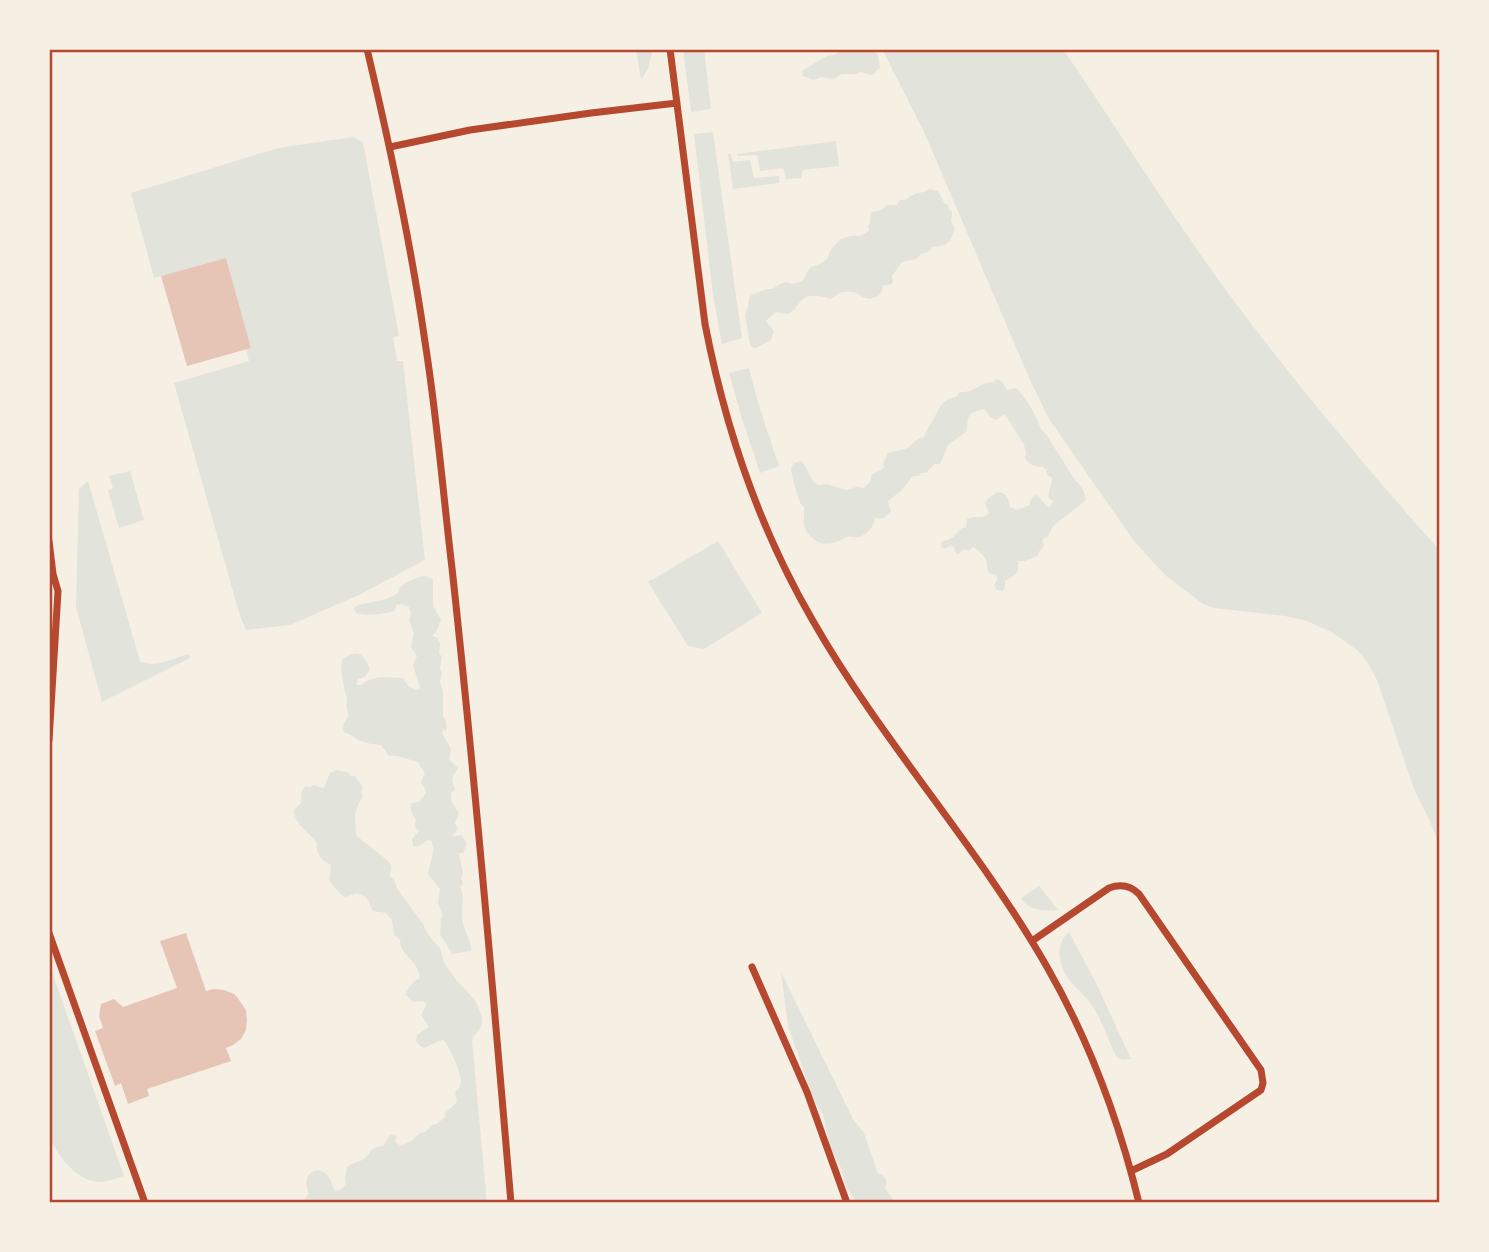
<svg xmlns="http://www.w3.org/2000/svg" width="1489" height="1252" viewBox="0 0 1489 1252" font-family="Merriweather,serif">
<rect width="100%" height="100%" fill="#f6efe4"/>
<path fill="#e2e4dc" d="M636 49H653L648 69 641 80Z
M683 49H704L711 109 691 112Z
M836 49H874L878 56 880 67 874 74 871 75 861 72 854 74H842L834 79 821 77 814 80 803 76 802 71 805 69 827 56 835 55 837 53Z
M882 49H1063C1121 134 1175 222 1237 305 1301 390 1369 471 1440 551V847L1428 817 1414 789 1377 680 1366 660 1357 650 1333 633 1307 621 1285 616 1214 608 1203 604 1165 575 1134 541 1049 419 1030 380 925 134Z
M713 132 742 338 722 344 713 295 694 134Z
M353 137 363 142 399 336 393 337 397 361H403L425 560 359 595 290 625 246 630 240 616 174 383 249 361 246 349 251 348 226 258 154 278 131 193 278 148Z
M836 141 839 166 803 170 801 178 786 179 783 168 760 171 757 155 737 156V154Z
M728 154H731L733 162 750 160 754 178 779 176V183L733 189Z
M930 189 938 191 945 204 948 205 949 210 952 212 951 221 955 229 951 239 945 245 933 247 928 252 921 254 916 259 902 262 892 276 893 280 892 284 883 286 881 293 877 297 869 299 865 298 854 292H842L830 299C820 296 809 293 801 301 796 306 795 312 787 314 784 314 778 313 776 312L766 321 774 331 771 340 756 348 752 347 750 344 745 315 748 307 749 298 751 295 767 289H772L782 283 787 282 792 284 802 281 805 278 807 272 811 267 820 264 827 259 831 249 841 239 851 236H859L869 231 868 226 870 224 871 212 882 210 887 205H897L900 200C907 200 907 198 913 195 919 191 923 194 930 189Z
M749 368 759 406 779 466 760 473 743 422 729 373Z
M996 379 1001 380 1007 390 1017 388C1024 397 1032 408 1037 419 1040 426 1040 429 1046 434L1075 480C1081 486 1085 491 1086 500L1053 526 1048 536 1042 540 1044 546 1040 550 1037 556 1025 561H1018C1019 574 1016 575 1005 581V588L1002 591 997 590 994 585 998 578 996 575 989 573C986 568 988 565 986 560 984 556 977 549 973 547L969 551 964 549 959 554H956L954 547 950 546 945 549 942 548 941 544 943 541C952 540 956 534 962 528H966L967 519C974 515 984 520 989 513L985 503C990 496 1000 487 1007 497 1008 498 1010 506 1010 507L1017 510 1030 505V501L1035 495 1038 496 1048 507H1050L1053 501 1049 499C1047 491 1052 486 1052 478L1047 475 1046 470 1043 467C1034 466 1030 466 1025 458L1026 453 1024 445 1005 414 996 420 990 417 984 409C967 413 968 415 967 431L948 445 940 464H935L926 473H921L919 476H913L901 491 889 500 888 503 891 511 884 518H875C873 527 868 535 858 537 854 538 850 536 847 537 842 539 837 542 832 543 820 547 806 536 804 524 803 520 805 511 804 508 804 506 802 505 801 504 798 498 791 474 791 468L794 463 801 461C809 468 808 479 818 485L827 484 846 490 856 487 864 488 870 482 872 474 881 470 884 467 883 464 888 453C893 451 899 451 905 449 912 446 914 439 924 437 926 429 932 423 935 416 940 406 944 398 956 397L960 392C972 394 982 381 994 382Z
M130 471 144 520 119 528 108 490 113 488 109 476Z
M88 481 140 661C156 669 173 658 189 654L190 658 102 702 76 607 79 489Z
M718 541 762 613 704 649 688 646 648 582Z
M425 576 433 579V606L441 620 436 632 432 636 438 638 440 644 439 653 442 657 440 668 442 674 440 682 443 691V716L446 721 447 730H443L442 733 451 749 449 759 458 768 453 776 452 781 455 790 451 793V800L459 814 455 823 458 829 453 835 454 836 461 835 467 843 463 853H459L463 873 461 878 463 883 460 887C466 899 460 911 463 923 465 934 472 940 471 951L452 954 445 942 440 935 441 919 443 916 438 903 440 889 428 874 434 848 431 841 428 840C423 843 419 848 413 846L412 839 419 831C415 828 414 825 416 820 413 814 409 810 411 803L419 802 426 793 425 788 421 783 422 779 425 774 418 762 397 756H389L381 745C373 744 367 744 359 740 354 738 352 734 345 733L343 729 344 723 349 715C345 707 347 706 347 698 346 695 344 691 344 687 343 679 340 668 342 660 356 648 365 653 370 670L365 677 358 679 356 685H362C373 674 388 678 403 678L409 687 418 690 420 688 413 665 417 656 411 647 414 633 409 620 411 613 409 607 401 604 396 605 395 611C384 614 368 616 356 613L354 608 358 605 386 599 395 595 398 593 399 588C406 582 415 577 425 576Z
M336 770 348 772 351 776H355L363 787 361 792 363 797C352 812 356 818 356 835 362 841 388 859 391 865 392 868 390 872 390 876L394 880 397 888 423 924 427 933 441 950 444 963 449 970 457 981 465 989 476 1002 482 1016V1026L473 1037 472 1041 487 1203H305V1199L309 1193C300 1176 315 1163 327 1175 331 1179 332 1186 335 1191L341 1189 346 1184 345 1179 347 1167C352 1163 359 1162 364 1159 373 1152 369 1147 383 1146L389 1136 394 1134 397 1136 395 1142 401 1146 413 1140 418 1134 425 1132 432 1125 437 1124 445 1117 446 1112 457 1102 455 1092C459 1088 460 1088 461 1082 462 1074 449 1047 444 1040L439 1041 424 1048 420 1046 416 1041 417 1035 429 1027 421 1015 427 1003 423 1001 413 1002 405 994 413 982 420 978C417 957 401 958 400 940L394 935 392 920 386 913 373 911 366 897 357 893 345 897C340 894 331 884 329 879L331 869 330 864C321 861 315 852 317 843 309 832 294 824 294 810L301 803 302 790 306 786 310 787 314 785 324 788 330 773Z
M1039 886 1058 910C1045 911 1028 911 1021 898Z
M1069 932 1097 985 1131 1059C1124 1060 1121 1061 1116 1056 1108 1041 1104 1025 1095 1010 1089 999 1079 991 1070 981 1059 967 1054 944 1069 932Z
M49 969H51L124 1176C117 1178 109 1181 102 1182 80 1183 62 1161 53 1144L49 1148Z
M781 972 853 1119 864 1133 878 1174H882C887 1179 887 1182 885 1189L892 1197 894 1203H857L846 1187 842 1170 830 1147 823 1114 815 1103 788 1026Z"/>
<path fill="#e6c5b7" d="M226 258 251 348 187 366 161 276Z
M186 933 206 991 214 989 224 990 234 994 237 997 246 1010 247 1020 246 1030 241 1039 233 1045 226 1048 231 1061 147 1089 149 1096 128 1104 121 1083 115 1086 95 1031 103 1028 99 1016 101 1004 114 999 123 1007 177 988 160 941Z"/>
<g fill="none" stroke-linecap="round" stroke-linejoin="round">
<path stroke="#b5482f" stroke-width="7" d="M367 49C390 146 411 243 425 342 437 417 443 493 452 568 475 779 493 991 511 1203
M670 49 705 324C725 427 760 530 813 621 882 742 978 846 1047 967 1089 1040 1119 1121 1139 1203
M390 147 470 130 591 113 677 103
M49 541 53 574 58 591 49 740
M49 933 145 1203
M1032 941 1109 888C1120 884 1130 885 1139 894L1261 1070 1263 1083 1261 1090 1167 1154 1131 1171
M752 967 807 1092 847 1203"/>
</g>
<rect width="1489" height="1252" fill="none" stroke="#f6efe4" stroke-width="102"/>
<rect x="51" y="51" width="1387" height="1150" fill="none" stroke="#b5482f" stroke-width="2.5"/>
</svg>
